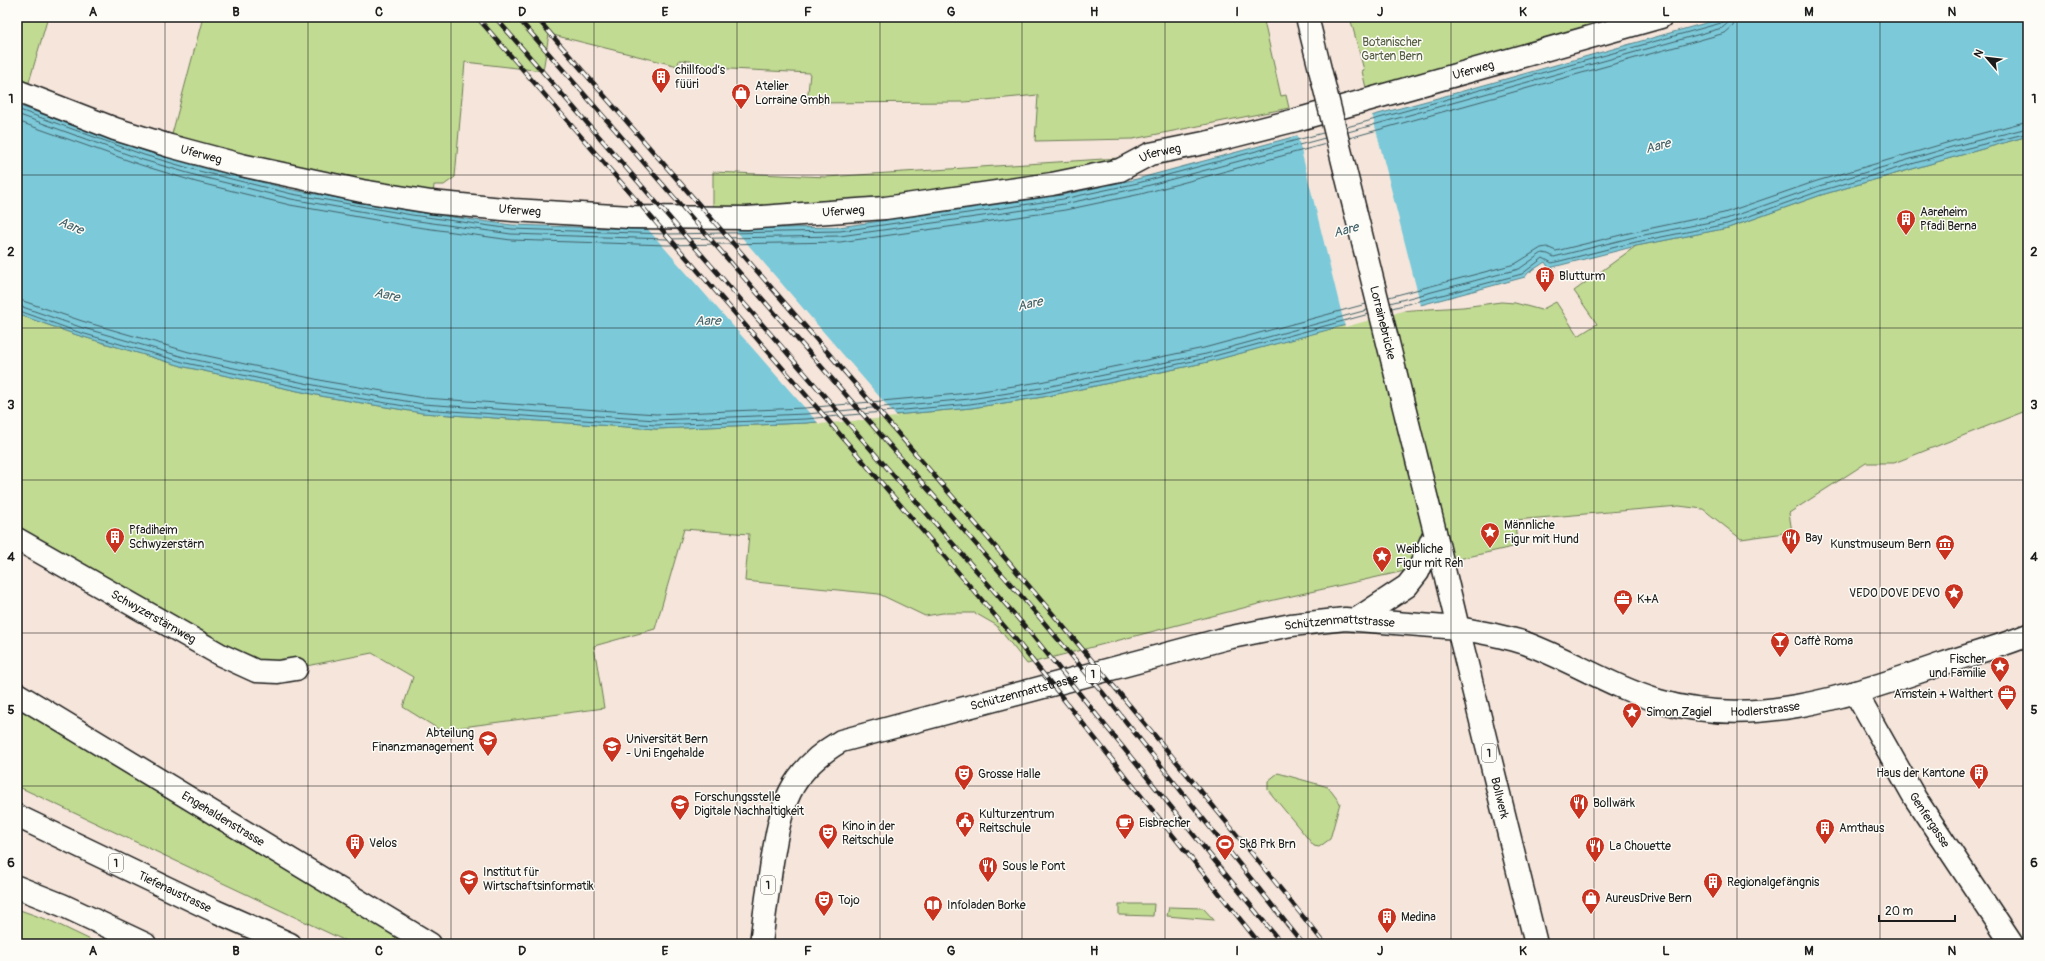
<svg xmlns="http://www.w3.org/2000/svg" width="2045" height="961" viewBox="0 0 2045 961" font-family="Pangolin,sans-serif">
<rect width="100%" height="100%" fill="#f5e5da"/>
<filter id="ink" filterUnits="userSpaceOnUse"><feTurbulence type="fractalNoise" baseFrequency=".025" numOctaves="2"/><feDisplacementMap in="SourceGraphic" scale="8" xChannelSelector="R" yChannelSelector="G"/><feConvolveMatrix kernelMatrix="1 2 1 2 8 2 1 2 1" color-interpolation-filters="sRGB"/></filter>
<g filter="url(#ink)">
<path fill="#c1db92" stroke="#6e7c57" d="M17 17H48L27 89 17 85Z
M203 17H1263L1281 96 1286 95 1289 108 1133 139 1035 141 1038 95 964 102 807 103 810 73 691 67V61L679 60 678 66 549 34 543 71 465 62 455 177 444 185H434L433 196 171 138Z
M1350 17H1632L1366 88 1362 71 1364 70Z
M2028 136V410L1894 463H1866L1789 513 1792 532 1741 539 1703 509 1679 506 1515 520 1517 546 1274 600 1027 664 996 625 975 613H943L925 616 879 594 745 581 749 534 684 529 655 629 594 646 604 708 440 730 403 707 413 677 372 653 296 668 256 670 17 539V314L77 335 185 367 326 397 422 413 656 429 806 423 971 408 1043 397 1208 362 1396 311 1463 307 1501 302 1515 303 1541 310 1556 302 1578 336 1597 324 1574 291 1636 246 1728 228 1821 195Z
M1119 158 1122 161 884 201 713 212V172L827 177Z
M17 708 408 944H352L17 786Z
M1278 773 1328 787 1340 803 1330 839 1319 847 1314 846 1268 790V781Z
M1119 904H1154L1153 916 1119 915Z
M1169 907 1203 908 1214 920 1167 916Z
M17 909 51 921 99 944H17Z"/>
<path fill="#7bc9d9" stroke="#55848d" d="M1727 17H2028V136L1821 195 1728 228 1636 246 1549 268 1545 262 1528 273 1525 277 1208 362 1043 397 971 408 806 423 656 429 422 413 326 397 185 367 77 335 17 314V105L145 151 200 167 293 190 429 214 512 225 667 230 839 227 1062 195 1137 179 1445 96Z"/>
<path fill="#f5e5da" d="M1372 114 1421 306 1345 327 1297 134Z
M732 226 897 417 819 424 646 227Z"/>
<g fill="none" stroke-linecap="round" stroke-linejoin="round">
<path stroke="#426168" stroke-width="1" d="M17 109 144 155 199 171 292 194 412 215 512 229 667 234 840 231 989 210 1063 199 1138 183 1323 133
M17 114 143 160 198 176 291 199 411 220 511 234 667 239 840 236 990 215 1064 204 1139 188 1325 138
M17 121 141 165 196 182 290 205 410 226 511 240 667 245 840 242 991 221 1065 210 1141 194 1326 144
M1347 127 1721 23 1725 17
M1348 132 1722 28 1728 23 1730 17
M1349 138 1725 33 1733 26 1736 17
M1389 297 1515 264 1541 248 1547 247 1556 251 1633 232 1724 213 1817 181 1953 141 2028 121
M17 299 82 321 189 352 329 382 424 398 656 414 805 408 969 393 1040 382 1204 348 1366 304
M1390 303 1519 269 1542 253 1548 254 1554 257 1634 237 1726 219 1819 186 1955 146 2028 128
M17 305 80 327 187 358 328 388 423 404 656 420 806 414 970 399 1041 388 1206 354 1367 310
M1392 308 1522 274 1543 258 1552 263 1636 242 1727 224 1820 191 1956 151 2028 133
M17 310 78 332 186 363 327 393 422 409 656 425 806 419 970 404 1042 393 1207 358 1369 314"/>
<g stroke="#1c1c1c" stroke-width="25">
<g id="minor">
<path id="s1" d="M17 91 115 129 170 146 241 165 362 191 431 202 513 210 631 217 747 218 885 208 1052 184 1120 170 1150 154 1214 141 1296 120 1661 17"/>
<path id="s2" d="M17 539 221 655 256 671 278 672 296 669"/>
<path id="s3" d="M1855 692 1915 798 2012 944"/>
<path id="s4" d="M17 694 430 944"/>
</g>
</g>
<g stroke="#1c1c1c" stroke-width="25">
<g id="tertiary">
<path id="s5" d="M1458 628C1480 632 1504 636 1525 643 1571 660 1612 687 1659 701 1755 730 1851 695 1942 664 1970 654 2000 647 2028 635"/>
<path d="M17 887 62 905 145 944"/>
</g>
</g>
<g stroke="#1c1c1c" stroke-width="25">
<path id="secondary" d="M1435 532 1458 628
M1357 619 1407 586 1418 572 1435 532"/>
</g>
<g stroke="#1c1c1c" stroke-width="25">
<g id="primary">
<path id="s6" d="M17 816 215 911 290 944"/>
<path id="s7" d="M761 944C764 917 768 890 772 862 781 806 788 772 841 741L1227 638 1291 625 1345 619 1458 628 1536 944"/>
</g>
</g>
<use href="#minor" stroke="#fdfcf7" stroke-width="22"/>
<use href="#tertiary" stroke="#fdfcf7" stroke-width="22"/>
<use href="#secondary" stroke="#fdfcf7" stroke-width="22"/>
<use href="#primary" stroke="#fdfcf7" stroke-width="22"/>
<g stroke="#1c1c1c" stroke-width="4.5">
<path id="rail" d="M477 17 826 418 1016 640 1260 944
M495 17 1028 630 1282 944
M517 17 1041 619 1103 693 1303 944
M536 17C802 324 1072 627 1325 944"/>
</g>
<use href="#rail" stroke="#fdfcf7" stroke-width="3" stroke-dasharray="9" stroke-linecap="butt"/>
<g stroke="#1c1c1c" stroke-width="25" stroke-linecap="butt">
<g id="secondary-bridge">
<path id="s8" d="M1307 17 1435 532"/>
</g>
</g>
<use href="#secondary-bridge" stroke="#fdfcf7" stroke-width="22"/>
</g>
</g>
<path fill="none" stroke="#1c1c1c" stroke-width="1" stroke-opacity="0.55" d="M165 17V944M308 17V944M451 17V944M594 17V944M737 17V944M880 17V944M1022 17V944M1165 17V944M1308 17V944M1451 17V944M1594 17V944M1737 17V944M1880 17V944M17 175H2028M17 328H2028M17 480H2028M17 633H2028M17 786H2028"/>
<defs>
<g id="building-pin" transform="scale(1)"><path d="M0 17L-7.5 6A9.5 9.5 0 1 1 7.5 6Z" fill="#c8321e" stroke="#fdfcf7"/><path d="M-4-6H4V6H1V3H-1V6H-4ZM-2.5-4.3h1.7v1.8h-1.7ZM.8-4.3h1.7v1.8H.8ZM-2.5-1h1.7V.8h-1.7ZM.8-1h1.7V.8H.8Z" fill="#fff"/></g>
<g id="shop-pin" transform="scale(1)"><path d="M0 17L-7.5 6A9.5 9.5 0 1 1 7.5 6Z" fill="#c8321e" stroke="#fdfcf7"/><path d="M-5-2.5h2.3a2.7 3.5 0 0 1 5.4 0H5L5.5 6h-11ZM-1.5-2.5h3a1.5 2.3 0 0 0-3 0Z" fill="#fff"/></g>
<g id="sight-pin" transform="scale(1)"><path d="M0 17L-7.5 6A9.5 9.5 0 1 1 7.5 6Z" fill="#c8321e" stroke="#fdfcf7"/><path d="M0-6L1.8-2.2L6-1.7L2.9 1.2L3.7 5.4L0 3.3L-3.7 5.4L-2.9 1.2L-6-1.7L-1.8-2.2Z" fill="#fff"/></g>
<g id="restaurant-pin" transform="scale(1)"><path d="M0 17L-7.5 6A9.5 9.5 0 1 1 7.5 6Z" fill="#c8321e" stroke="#fdfcf7"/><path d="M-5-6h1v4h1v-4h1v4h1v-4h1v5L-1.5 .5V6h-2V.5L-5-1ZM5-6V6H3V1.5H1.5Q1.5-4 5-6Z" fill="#fff"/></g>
<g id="museum-pin" transform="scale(1)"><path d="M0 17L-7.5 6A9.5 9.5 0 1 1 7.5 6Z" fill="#c8321e" stroke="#fdfcf7"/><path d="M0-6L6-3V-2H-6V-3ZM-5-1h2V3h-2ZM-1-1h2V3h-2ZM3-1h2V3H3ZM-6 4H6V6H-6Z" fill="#fff"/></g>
<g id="office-pin" transform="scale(1)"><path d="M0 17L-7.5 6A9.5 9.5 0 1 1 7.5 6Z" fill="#c8321e" stroke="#fdfcf7"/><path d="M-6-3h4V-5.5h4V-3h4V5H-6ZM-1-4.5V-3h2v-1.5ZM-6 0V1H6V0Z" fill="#fff"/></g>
<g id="bar-pin" transform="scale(1)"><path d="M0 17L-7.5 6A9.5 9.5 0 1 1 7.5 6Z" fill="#c8321e" stroke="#fdfcf7"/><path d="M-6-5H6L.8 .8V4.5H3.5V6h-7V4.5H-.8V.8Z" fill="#fff"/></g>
<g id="university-pin" transform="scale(1)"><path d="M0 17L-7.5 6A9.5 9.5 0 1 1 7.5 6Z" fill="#c8321e" stroke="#fdfcf7"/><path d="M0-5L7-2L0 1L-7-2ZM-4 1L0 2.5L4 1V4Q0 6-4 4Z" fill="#fff"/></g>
<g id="theatre-pin" transform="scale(1)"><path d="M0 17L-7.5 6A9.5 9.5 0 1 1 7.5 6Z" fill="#c8321e" stroke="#fdfcf7"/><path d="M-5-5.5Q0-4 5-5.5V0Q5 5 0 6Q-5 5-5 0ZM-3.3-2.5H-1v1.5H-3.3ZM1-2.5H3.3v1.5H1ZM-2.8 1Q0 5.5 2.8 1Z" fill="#fff"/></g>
<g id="civic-pin" transform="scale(1)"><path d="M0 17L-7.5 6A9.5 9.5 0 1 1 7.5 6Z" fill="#c8321e" stroke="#fdfcf7"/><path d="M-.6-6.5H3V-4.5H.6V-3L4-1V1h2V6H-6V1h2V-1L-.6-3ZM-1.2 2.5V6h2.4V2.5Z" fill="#fff"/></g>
<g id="cafe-pin" transform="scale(1)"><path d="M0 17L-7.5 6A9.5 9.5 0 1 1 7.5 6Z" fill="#c8321e" stroke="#fdfcf7"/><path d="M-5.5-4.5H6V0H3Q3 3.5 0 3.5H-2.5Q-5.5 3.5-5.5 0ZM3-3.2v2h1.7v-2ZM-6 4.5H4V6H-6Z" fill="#fff"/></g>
<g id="stadium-pin" transform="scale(1)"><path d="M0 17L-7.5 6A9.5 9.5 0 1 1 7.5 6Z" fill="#c8321e" stroke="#fdfcf7"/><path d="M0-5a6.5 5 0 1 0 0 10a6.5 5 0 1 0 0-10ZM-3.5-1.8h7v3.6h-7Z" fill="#fff"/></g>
<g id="library-pin" transform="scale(1)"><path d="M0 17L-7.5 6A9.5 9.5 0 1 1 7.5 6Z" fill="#c8321e" stroke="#fdfcf7"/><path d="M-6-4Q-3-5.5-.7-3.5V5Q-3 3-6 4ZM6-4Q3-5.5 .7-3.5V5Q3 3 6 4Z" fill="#fff"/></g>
</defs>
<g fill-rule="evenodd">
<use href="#building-pin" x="661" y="77"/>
<use href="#shop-pin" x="741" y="93"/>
<use href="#building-pin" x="1906" y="219"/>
<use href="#building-pin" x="1545" y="276"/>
<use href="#sight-pin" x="1490" y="532"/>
<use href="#building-pin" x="115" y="537"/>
<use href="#restaurant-pin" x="1791" y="538"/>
<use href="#museum-pin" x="1945" y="544"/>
<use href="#sight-pin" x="1382" y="556"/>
<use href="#sight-pin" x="1954" y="593"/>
<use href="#office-pin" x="1623" y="599"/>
<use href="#bar-pin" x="1780" y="641"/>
<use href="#sight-pin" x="2000" y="666"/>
<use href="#office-pin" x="2007" y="694"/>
<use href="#sight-pin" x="1632" y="712"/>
<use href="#university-pin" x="488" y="740"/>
<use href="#university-pin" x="612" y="746"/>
<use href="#building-pin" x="1979" y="773"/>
<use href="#theatre-pin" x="964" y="774"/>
<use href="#restaurant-pin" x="1579" y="803"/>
<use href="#university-pin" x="680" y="804"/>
<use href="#civic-pin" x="965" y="821"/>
<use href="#cafe-pin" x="1125" y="823"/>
<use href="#building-pin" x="1825" y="828"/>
<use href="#theatre-pin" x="828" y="833"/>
<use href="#building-pin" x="355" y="843"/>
<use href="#stadium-pin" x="1225" y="844"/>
<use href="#restaurant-pin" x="1595" y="846"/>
<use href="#restaurant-pin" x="988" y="866"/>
<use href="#university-pin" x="469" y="879"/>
<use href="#building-pin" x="1713" y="882"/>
<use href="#shop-pin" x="1591" y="898"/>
<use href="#theatre-pin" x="824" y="900"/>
<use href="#library-pin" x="933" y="905"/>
<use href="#building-pin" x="1387" y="917"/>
</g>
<g text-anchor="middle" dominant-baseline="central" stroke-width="3" stroke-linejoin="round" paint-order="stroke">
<g fill="#fdfcf7" stroke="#605f5e" stroke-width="1">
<rect x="1086" y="665" width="14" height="18" rx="3"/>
<rect x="1482" y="744" width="14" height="18" rx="3"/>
<rect x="109" y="854" width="14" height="18" rx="3"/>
<rect x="761" y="876" width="14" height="18" rx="3"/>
</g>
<g font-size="11" font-weight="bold" fill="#1c1c1c">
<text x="1093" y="674">1</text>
<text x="1489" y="753">1</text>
<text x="116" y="863">1</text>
<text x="768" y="885">1</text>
</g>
<g font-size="12" fill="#565f45" stroke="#fdfcf7">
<text x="1392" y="42">Botanischer<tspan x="1392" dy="14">Garten Bern</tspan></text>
</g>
<g font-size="12" fill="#1c1c1c" stroke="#fdfcf7" text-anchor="start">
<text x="675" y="70">chillfood’s<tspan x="675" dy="14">füüri</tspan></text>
<text x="755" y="86">Atelier<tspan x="755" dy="14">Lorraine Gmbh</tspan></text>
<text x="1920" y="212">Aareheim<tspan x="1920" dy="14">Pfadi Berna</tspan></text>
<text x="1559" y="276">Blutturm</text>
<text x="1504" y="525">Männliche<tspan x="1504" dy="14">Figur mit Hund</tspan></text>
<text x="129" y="530">Pfadiheim<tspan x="129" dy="14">Schwyzerstärn</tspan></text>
<text x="1805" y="538">Bay</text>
<text x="1931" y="544" text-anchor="end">Kunstmuseum Bern</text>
<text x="1396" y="549">Weibliche<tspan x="1396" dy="14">Figur mit Reh</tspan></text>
<text x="1940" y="593" text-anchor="end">VEDO DOVE DEVO</text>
<text x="1637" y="599">K+A</text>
<text x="1794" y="641">Caffè Roma</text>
<text x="1986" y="659" text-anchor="end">Fischer<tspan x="1986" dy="14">und Familie</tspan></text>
<text x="1993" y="694" text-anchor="end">Amstein + Walthert</text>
<text x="1646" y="712">Simon Zagiel</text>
<text x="474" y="733" text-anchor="end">Abteilung<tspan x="474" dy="14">Finanzmanagement</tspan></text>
<text x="626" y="739">Universität Bern<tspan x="626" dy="14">- Uni Engehalde</tspan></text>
<text x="1965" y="773" text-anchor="end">Haus der Kantone</text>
<text x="978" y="774">Grosse Halle</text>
<text x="694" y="797">Forschungsstelle<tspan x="694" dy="14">Digitale Nachhaltigkeit</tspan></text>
<text x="1593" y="803">Bollwärk</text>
<text x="979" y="814">Kulturzentrum<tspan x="979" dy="14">Reitschule</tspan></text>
<text x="1139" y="823">Eisbrecher</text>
<text x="842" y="826">Kino in der<tspan x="842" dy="14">Reitschule</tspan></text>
<text x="1839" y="828">Amthaus</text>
<text x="369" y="843">Velos</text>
<text x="1239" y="844">Sk8 Prk Brn</text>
<text x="1609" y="846">La Chouette</text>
<text x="1002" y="866">Sous le Pont</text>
<text x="483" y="872">Institut für<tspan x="483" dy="14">Wirtschaftsinformatik</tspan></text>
<text x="1727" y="882">Regionalgefängnis</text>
<text x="1605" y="898">AureusDrive Bern</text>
<text x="838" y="900">Tojo</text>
<text x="947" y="905">Infoladen Borke</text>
<text x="1401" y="917">Medina</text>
</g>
<g font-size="12" fill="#1c1c1c" stroke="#fdfcf7">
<text stroke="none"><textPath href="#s1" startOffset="1491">Uferweg</textPath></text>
<text stroke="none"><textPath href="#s1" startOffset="195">Uferweg</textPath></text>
<text stroke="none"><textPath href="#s1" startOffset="1167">Uferweg</textPath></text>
<text stroke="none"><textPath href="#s1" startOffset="519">Uferweg</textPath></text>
<text stroke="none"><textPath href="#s1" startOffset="843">Uferweg</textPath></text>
<text stroke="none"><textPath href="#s8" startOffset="315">Lorrainebrücke</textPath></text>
<text stroke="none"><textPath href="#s2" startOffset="157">Schwyzerstärnweg</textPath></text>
<text stroke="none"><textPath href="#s7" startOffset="742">Schützenmattstrasse</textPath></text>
<text stroke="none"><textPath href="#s7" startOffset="418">Schützenmattstrasse</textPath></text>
<text stroke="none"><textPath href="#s5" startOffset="322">Hodlerstrasse</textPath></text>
<text stroke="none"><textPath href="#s7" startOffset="1036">Bollwerk</textPath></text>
<text stroke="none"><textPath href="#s4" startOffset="241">Engehaldenstrasse</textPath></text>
<text stroke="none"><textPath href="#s3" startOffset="148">Genfergasse</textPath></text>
<text stroke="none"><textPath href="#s6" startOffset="175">Tiefenaustrasse</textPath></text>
</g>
<g font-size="13" font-style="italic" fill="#426168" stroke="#fdfcf7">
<text transform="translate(1658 146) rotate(-15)">Aare</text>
<text transform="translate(71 226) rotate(23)">Aare</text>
<text transform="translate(1346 230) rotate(-15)">Aare</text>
<text transform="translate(387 295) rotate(12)">Aare</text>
<text transform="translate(1030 304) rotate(-13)">Aare</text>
<text x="708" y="321">Aare</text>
</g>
</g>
<rect width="2045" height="961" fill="none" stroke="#fdfcf7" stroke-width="44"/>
<g transform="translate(1987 58) rotate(298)" stroke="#fdfcf7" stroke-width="3" paint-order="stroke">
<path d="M0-3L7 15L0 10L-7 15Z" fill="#1c1c1c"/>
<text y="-6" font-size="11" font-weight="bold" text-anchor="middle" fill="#1c1c1c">N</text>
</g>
<path d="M1879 915v6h76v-6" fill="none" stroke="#1c1c1c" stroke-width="2"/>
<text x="1885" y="915" font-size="12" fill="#1c1c1c" stroke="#fdfcf7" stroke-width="3" paint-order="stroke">20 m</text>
<rect x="22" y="22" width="2001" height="917" fill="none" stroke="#1c1c1c" stroke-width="1.5"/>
<g font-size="13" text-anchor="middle" font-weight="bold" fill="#1c1c1c">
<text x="93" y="16">A</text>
<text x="236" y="16">B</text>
<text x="379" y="16">C</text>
<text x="522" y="16">D</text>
<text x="665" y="16">E</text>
<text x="808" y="16">F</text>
<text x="951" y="16">G</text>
<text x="1094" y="16">H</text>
<text x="1237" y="16">I</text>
<text x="1380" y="16">J</text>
<text x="1523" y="16">K</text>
<text x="1666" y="16">L</text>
<text x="1809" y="16">M</text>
<text x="1952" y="16">N</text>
<text x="11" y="103">1</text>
<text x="2034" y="103">1</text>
<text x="11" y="256">2</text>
<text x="2034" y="256">2</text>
<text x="11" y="409">3</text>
<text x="2034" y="409">3</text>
<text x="11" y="561">4</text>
<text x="2034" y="561">4</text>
<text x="11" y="714">5</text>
<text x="2034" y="714">5</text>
<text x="11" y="867">6</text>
<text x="2034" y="867">6</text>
<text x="93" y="955">A</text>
<text x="236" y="955">B</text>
<text x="379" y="955">C</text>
<text x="522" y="955">D</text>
<text x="665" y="955">E</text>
<text x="808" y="955">F</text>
<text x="951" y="955">G</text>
<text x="1094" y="955">H</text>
<text x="1237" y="955">I</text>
<text x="1380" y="955">J</text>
<text x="1523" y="955">K</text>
<text x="1666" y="955">L</text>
<text x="1809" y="955">M</text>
<text x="1952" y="955">N</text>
</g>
</svg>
